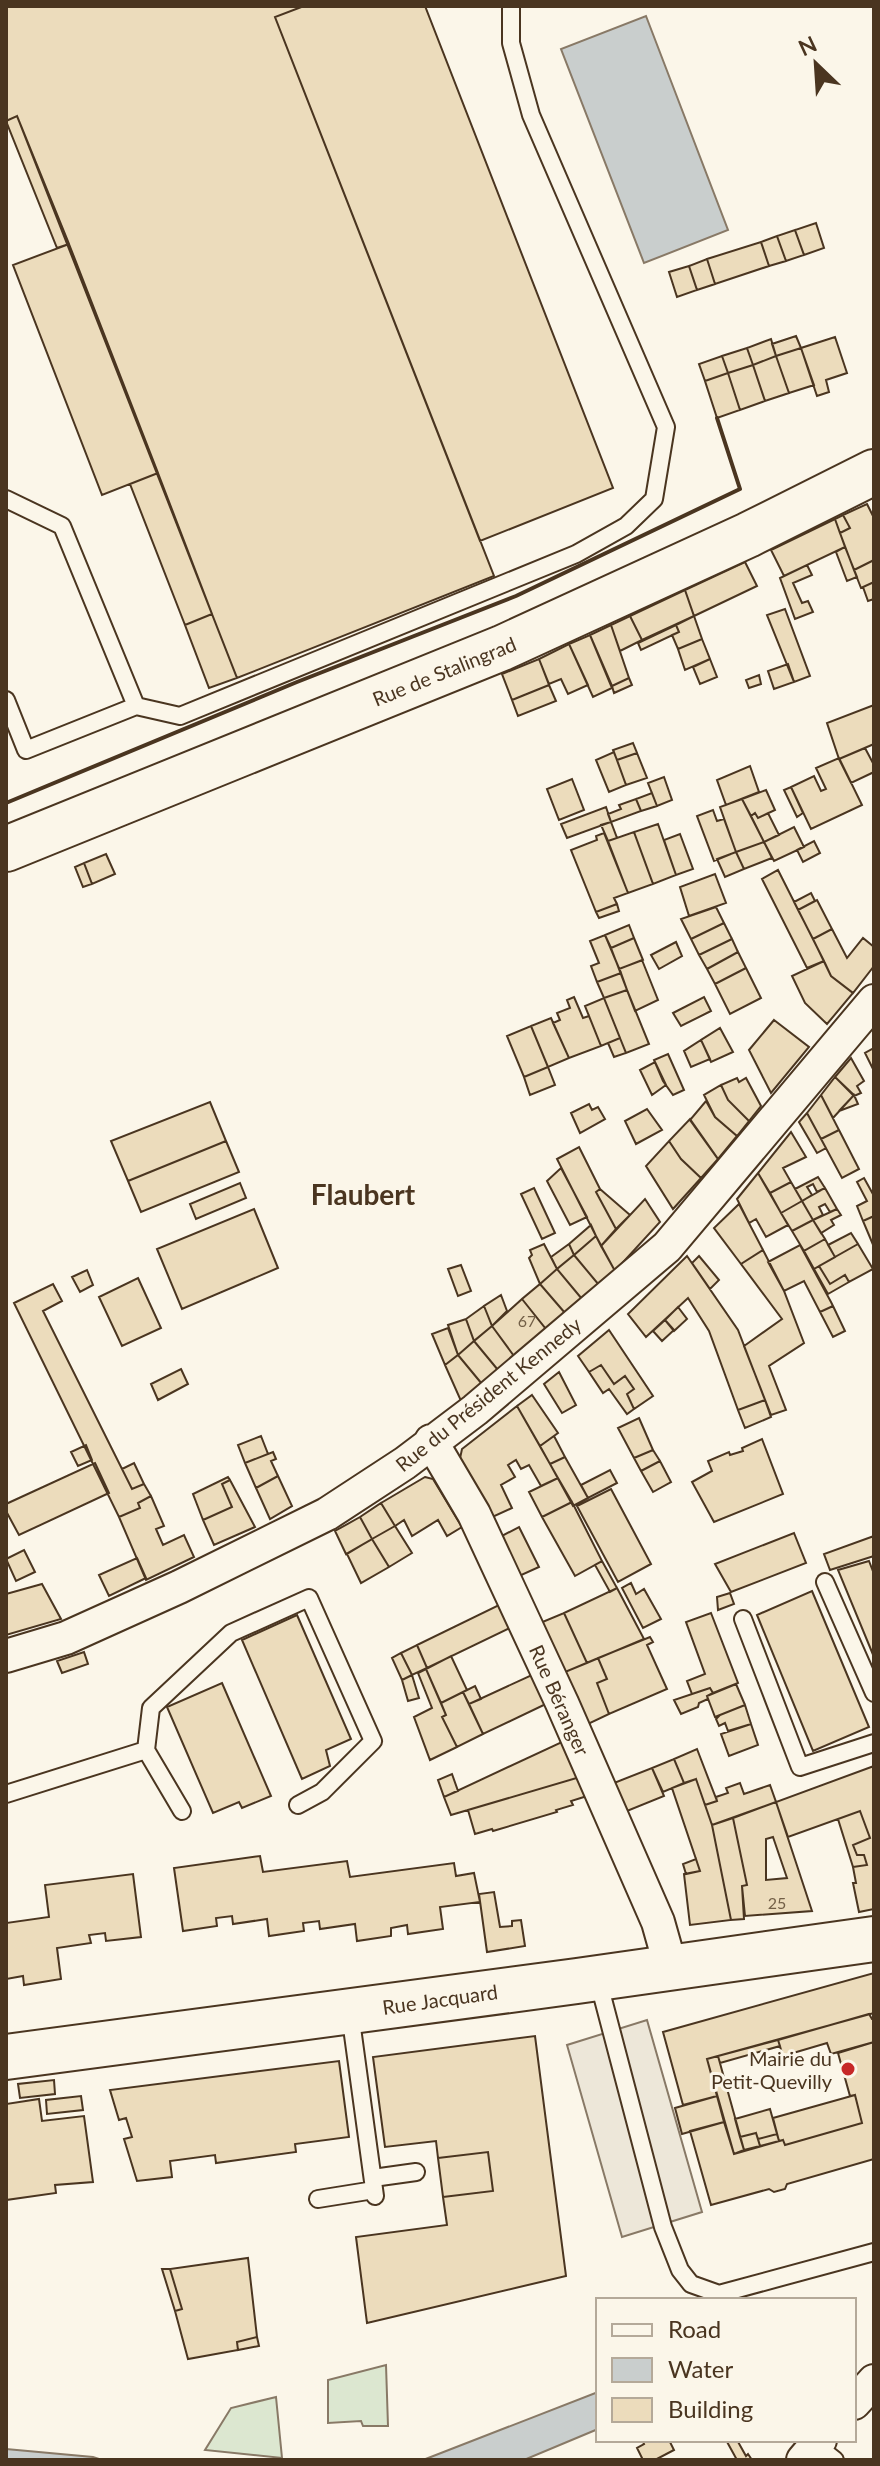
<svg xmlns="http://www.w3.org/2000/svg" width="880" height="2466" viewBox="0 0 880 2466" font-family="Lato,sans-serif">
<rect width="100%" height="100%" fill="#fbf6e9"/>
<path fill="#dce7d0" stroke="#887966" stroke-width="2" d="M386 2365 388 2426H363L361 2421 328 2423V2380Z
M276 2397 282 2458 205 2450 231 2408Z"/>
<path fill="#ede7d9" stroke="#887966" stroke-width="2" d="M647 2020 702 2212 622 2237 567 2045Z"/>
<path fill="#c9cecd" stroke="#887966" stroke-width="2" d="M646 16 728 230 644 263 561 49Z
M598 2392V2429L524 2460H423Z
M6 2449 93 2457 102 2460H6Z"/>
<path fill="#ecdcbc" stroke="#4a3520" stroke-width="2" fill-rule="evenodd" d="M6 6H304L275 17 494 576 237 678 17 116 6 121Z
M304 6H425L613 488 480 541 275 17Z
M17 116 69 244 57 248 6 121Z
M816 223 824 248 804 255 795 230Z
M795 230 804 255 786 261 777 236Z
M777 236 786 261 769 266 761 242Z
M761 242 769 266 715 284 707 259Z
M69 244 158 473 102 495 13 265Z
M707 259 715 284 697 290 689 266Z
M689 266 697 290 677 297 669 272Z
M796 336 801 348 776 356 772 344Z
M835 337 847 373 826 380 829 392 817 396 801 348Z
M771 339 776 356 753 365 747 348Z
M747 348 753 365 728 373 722 356Z
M801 348 814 385 789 393 776 356Z
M722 356 728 373 705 381 699 364Z
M776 356 789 393 765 401 753 365Z
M753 365 765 401 740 410 728 373Z
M728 373 740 410 717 418 705 381Z
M158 473 212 614 185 625 130 484Z
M867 504 874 518V560L854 570 840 533 850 528 843 515Z
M843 515 850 528 840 533 835 519Z
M835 519 845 547 784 576 771 550Z
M845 547 857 577 847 581 836 552Z
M874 560V582L861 588 854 570Z
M745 562 757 586 694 616 685 590Z
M807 565 812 575 793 583 802 603 808 601 813 612 795 619 780 578Z
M874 582V599L868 601 863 587Z
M685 590 694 616 642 640 630 616Z
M785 609 810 676 794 682 767 615Z
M212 614 237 678 209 688 185 625Z
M630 616 642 640 620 651 611 625Z
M694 616 702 639 678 649 672 635 679 632 676 625Z
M611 625 629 678 612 686 590 635Z
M676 625 679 632 641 650 638 643Z
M590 635 612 688 593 697 569 644Z
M702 639 710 659 685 670 678 649Z
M569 644 588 685 568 694 561 679 549 684 539 659Z
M539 659 549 685 512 700 502 674Z
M710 659 717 677 700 684 693 667Z
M788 664 794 682 774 689 768 671Z
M759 675 761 684 749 688 746 680Z
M629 678 632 685 614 693 612 686Z
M549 685 556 701 518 716 512 700Z
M874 705V744L839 759 827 723Z
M633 743 637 753 617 760 613 750Z
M865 748 874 765V772L851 783 839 759Z
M614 752 626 785 609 792 596 760Z
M637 753 647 778 626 785 617 760Z
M839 758 862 805 811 829 791 787 814 776 821 791 826 789 816 768Z
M750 766 759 792 726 805 717 780Z
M664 777 672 800 657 806 648 783Z
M572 779 584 810 559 820 547 789Z
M791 787 803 813 797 817 784 790Z
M766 790 775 810 758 818 755 813 751 816 742 799Z
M652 793 657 806 641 811 636 799Z
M636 799 641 811 611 822 608 814 621 809 619 805Z
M742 799 764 842 736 852 720 807Z
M606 807 611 822 567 838 561 824Z
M713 810 717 821 724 819 736 852 714 861 697 816Z
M755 813 758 818 768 813 779 835 764 842 751 816Z
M611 822 617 838 608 841 601 825Z
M658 824 676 875 653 884 634 832Z
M794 827 804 847 774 861 764 842Z
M634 832 653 884 628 893 608 841Z
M604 833 628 893 614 898 617 904 596 912 571 850 597 840 596 836Z
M680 834 693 869 676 875 664 840Z
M814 841 820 853 803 862 797 850Z
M764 842 772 858 744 869 736 852Z
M736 852 744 869 725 877 717 859Z
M106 854 115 874 92 884 84 863Z
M84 863 92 884 83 887 75 867Z
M778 870 824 961 807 968 762 879Z
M715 874 726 903 689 916 680 887Z
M811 893 815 901 798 910 794 902Z
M817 900 832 929 813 939 798 910Z
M617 904 619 911 599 918 596 912Z
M716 907 724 923 691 939 681 919Z
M724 923 732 939 699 955 691 939Z
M629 925 634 938 611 948 605 935Z
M832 929 847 958 863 938 874 947V966L853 993 831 976 813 939Z
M605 935 621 973 597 982 591 966 599 963 590 941Z
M634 938 643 960 619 969 611 948Z
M732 939 738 952 707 969 699 955Z
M676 942 682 956 659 969 651 955Z
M738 952 746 968 715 984 707 969Z
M642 960 658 1000 635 1011 619 969Z
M824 961 831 976 853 993 827 1024 805 1003 792 976Z
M746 968 761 998 730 1014 715 984Z
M621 973 627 990 604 998 597 982Z
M627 990 649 1044 626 1053 604 998Z
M574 997 583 1018 589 1016 601 1046 569 1058 553 1023 560 1020 557 1013 570 1008 567 1000Z
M704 997 711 1011 681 1026 673 1013Z
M604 998 620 1038 601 1046 585 1006Z
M551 1018 569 1058 548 1067 531 1026Z
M774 1020 809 1047 771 1093 749 1050Z
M531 1026 548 1067 524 1077 507 1036Z
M720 1028 733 1052 711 1062 701 1040Z
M620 1038 626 1053 614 1057 608 1043Z
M701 1040 710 1059 691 1067 684 1051Z
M874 1048V1071L865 1053Z
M668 1054 684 1090 673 1095 663 1081 654 1060Z
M851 1058 864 1081 857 1086 861 1093 854 1096 835 1077Z
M655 1062 666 1085 652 1095 640 1070Z
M548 1067 555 1085 530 1095 524 1077Z
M835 1077 854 1095 833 1118 821 1095Z
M737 1078 739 1082 746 1078 761 1106 749 1121 728 1100 721 1085Z
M721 1085 728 1100 749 1121 737 1136 715 1117 704 1095Z
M821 1095 839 1130 821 1139 807 1113Z
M854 1095 858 1104 839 1111Z
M706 1101 715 1117 737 1136 718 1159 690 1120Z
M210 1102 226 1141 128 1181 111 1141Z
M589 1104 592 1110 598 1107 605 1119 580 1133 571 1113Z
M647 1109 662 1130 636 1144 625 1121Z
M807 1113 826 1148 817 1153 799 1122Z
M690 1119 718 1159 701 1178 681 1159 669 1141Z
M839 1130 859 1169 842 1178 821 1139Z
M791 1132 806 1157 783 1168 791 1182 770 1193 758 1173Z
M226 1141 239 1172 141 1212 128 1181Z
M669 1141 681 1159 701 1178 673 1209 646 1166Z
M579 1147 600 1189 596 1192 616 1229 601 1246 557 1159Z
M561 1168 587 1217 570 1225 547 1181Z
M758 1173 788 1225 766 1237 756 1219 749 1223 737 1199Z
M818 1177 825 1188 817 1192 813 1184 807 1187 812 1195 802 1201 795 1189Z
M864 1178 874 1196V1216L863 1221 857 1206 867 1201 857 1182Z
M791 1182 802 1201 781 1213 770 1193Z
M240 1183 246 1198 196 1219 190 1204Z
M534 1188 555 1233 542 1239 521 1194Z
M825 1188 837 1209 830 1212 825 1204 819 1207 823 1215 813 1220 802 1201Z
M600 1189 630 1215 616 1229 596 1192Z
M645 1199 660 1222 615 1271 601 1246Z
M802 1201 813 1220 792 1231 781 1213Z
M739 1204 763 1250 741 1264 714 1228Z
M254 1209 278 1268 182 1309 157 1249Z
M837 1209 841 1215 831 1220 834 1225 821 1233 813 1220Z
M874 1216V1247L863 1221Z
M813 1220 825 1239 804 1251 792 1231Z
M591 1225 596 1236 574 1255 569 1244Z
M851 1233 858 1244 835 1257 828 1245Z
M596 1236 615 1271 599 1285 574 1255Z
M825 1239 835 1257 814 1269 804 1251Z
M544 1244 557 1269 540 1284 529 1258 532 1255 530 1250Z
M569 1244 574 1255 557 1269 551 1257Z
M858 1244 873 1269 849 1282 845 1275 830 1284 819 1266Z
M800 1245 831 1302 833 1306 820 1312 804 1281 784 1291 768 1262Z
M763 1250 784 1291 804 1343 769 1366 786 1410 771 1415 744 1346 782 1319 741 1264Z
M574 1255 599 1285 582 1299 557 1269Z
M687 1256 738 1330 765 1400 738 1410 709 1331 688 1298 646 1337 628 1314Z
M699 1256 719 1280 710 1289 692 1263Z
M461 1265 471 1291 458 1296 448 1269Z
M819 1266 830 1284 845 1275 849 1282 828 1294 814 1269Z
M557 1269 582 1299 565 1313 540 1284Z
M87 1270 93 1285 80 1292 72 1277Z
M138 1278 161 1328 122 1346 99 1297Z
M53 1284 62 1301 43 1311 132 1489 144 1484 151 1496 138 1503 140 1508 119 1517 14 1303Z
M540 1284 565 1313 546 1329 522 1299Z
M501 1295 507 1311 492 1326 484 1306Z
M522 1299 546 1329 514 1356 492 1326Z
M484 1306 492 1326 474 1341 466 1319Z
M833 1306 845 1331 833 1337 820 1312Z
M678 1307 687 1319 674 1331 665 1320Z
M466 1319 474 1341 458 1355 448 1325Z
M665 1320 674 1330 662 1341 653 1331Z
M492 1326 514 1356 498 1370 474 1341Z
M448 1328 458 1355 445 1365 432 1334Z
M609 1330 653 1396 634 1409 627 1394 634 1389 625 1376 614 1384 601 1365 589 1372 578 1356Z
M474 1341 498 1370 482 1384 458 1355Z
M458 1355 482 1384 461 1401 445 1365Z
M601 1365 614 1384 625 1376 634 1389 627 1394 634 1409 627 1414 609 1389 603 1393 589 1372Z
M181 1369 188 1384 158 1400 151 1384Z
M559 1372 576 1405 562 1413 544 1384Z
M532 1395 558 1433 540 1446 517 1406Z
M765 1400 771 1417 745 1428 738 1410Z
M517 1406 558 1478 541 1486 529 1465 521 1469 516 1460 508 1465 515 1477 501 1485 512 1508 488 1519 459 1463 462 1449Z
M639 1418 653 1450 634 1458 618 1428Z
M261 1436 268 1454 245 1463 238 1445Z
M554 1436 565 1457 550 1464 540 1446Z
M762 1439 783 1494 714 1522 692 1482 712 1471 708 1461 729 1452 730 1455 743 1451 742 1448Z
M86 1445 92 1460 78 1466 71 1452Z
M653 1450 660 1461 641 1471 634 1458Z
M273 1452 276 1459 271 1461 278 1476 256 1488 245 1463Z
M565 1457 588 1498 573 1506 550 1464Z
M660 1461 671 1482 653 1492 641 1471Z
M95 1463 109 1493 19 1535 6 1511V1504Z
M134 1463 144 1484 132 1489 122 1469Z
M610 1470 617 1483 588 1498 581 1485Z
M278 1476 292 1506 270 1519 256 1488Z
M228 1477 230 1480 222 1484 232 1507 203 1520 193 1494Z
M425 1477 433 1479 462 1527 447 1536 438 1520 412 1536 404 1520 395 1526 381 1503Z
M558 1478 572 1502 542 1517 529 1492Z
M230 1480 255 1527 214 1545 203 1520 232 1507 222 1484Z
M611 1489 651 1564 618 1582 577 1506Z
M151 1496 164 1526 156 1529 163 1545 184 1535 194 1557 146 1580 119 1517 140 1508 138 1503Z
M572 1502 602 1561 575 1576 542 1517Z
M381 1503 395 1526 372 1539 360 1517Z
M360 1517 372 1539 346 1554 335 1531Z
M395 1526 412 1553 389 1567 372 1539Z
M519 1527 539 1567 517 1577 498 1538Z
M794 1533 806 1563 731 1592 715 1564Z
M874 1536V1556L830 1570 824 1554Z
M372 1539 389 1567 361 1583 347 1554Z
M24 1550 35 1572 16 1581 6 1559Z
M137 1558 146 1578 109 1596 99 1575Z
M602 1561 617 1588 610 1592 595 1565Z
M869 1561 874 1574V1657L838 1570Z
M631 1583 636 1594 644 1589 661 1619 643 1628 622 1588Z
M42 1584 61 1619 6 1635V1594Z
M617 1588 644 1639 587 1663 564 1613Z
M812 1591 869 1727 813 1751 757 1615Z
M730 1593 734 1604 718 1610 717 1597Z
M501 1604 512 1627 427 1668 417 1645Z
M564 1613 587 1663 565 1672 540 1623Z
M711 1613 738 1683 713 1693 710 1688 692 1694 687 1681 705 1674 686 1622Z
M297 1615 351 1739 326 1750 330 1766 302 1779 242 1640Z
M650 1637 653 1642 647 1645 667 1689 609 1714 597 1683 607 1679 598 1658Z
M417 1645 427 1668 412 1675 401 1653Z
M84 1652 88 1664 62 1673 57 1661Z
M401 1653 412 1675 402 1680 392 1658Z
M451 1656 467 1690 441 1703 426 1669Z
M598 1658 607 1679 597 1683 609 1714 586 1725 565 1672Z
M426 1669 446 1715 442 1717 457 1747 430 1760 414 1717 432 1708 418 1673Z
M534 1674 548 1703 483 1734 469 1704Z
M412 1675 419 1698 408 1701 402 1680Z
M222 1683 271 1796 242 1808 239 1802 213 1813 167 1707Z
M736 1684 745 1705 715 1717 707 1696Z
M475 1686 481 1699 469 1704 463 1692Z
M710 1688 713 1693 707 1696 708 1699 699 1703 698 1707 681 1714 674 1700Z
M463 1692 483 1734 457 1747 442 1717 446 1715 441 1703Z
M745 1705 751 1724 728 1731 725 1723 719 1726 716 1719 720 1715Z
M751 1724 758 1745 729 1756 721 1734Z
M564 1741 580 1777 451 1815 444 1797Z
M697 1749 717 1801 705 1805 696 1779 684 1783 674 1759Z
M674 1759 684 1783 663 1792 652 1768Z
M874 1766V1909L859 1912 853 1883H856L853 1867 867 1865 864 1855H857L853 1845 870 1838 860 1811 788 1837 776 1802Z
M652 1768 664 1796 627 1811 614 1783Z
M452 1774 458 1791 444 1797 438 1780Z
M580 1777 587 1796 571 1801 573 1805 556 1810 557 1812 493 1831 492 1829 475 1834 468 1810Z
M696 1779 712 1825 731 1920 690 1925 684 1874 700 1871 672 1788Z
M740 1783 744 1794 770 1785 776 1802 712 1825 705 1805 717 1801 716 1797 728 1793 726 1788Z
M776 1802 812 1911 745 1916 742 1886 747 1885 733 1818ZM773 1837 787 1878 766 1880V1839Z
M860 1811 870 1838 853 1845 857 1855H864L867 1865 853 1867 838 1819Z
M733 1818 747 1885 742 1886 744 1919 731 1920 712 1825Z
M260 1856 263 1872 347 1861 350 1877 454 1863 456 1876 474 1873 480 1902 440 1907 443 1929 408 1934 407 1925 391 1928V1936L357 1941 355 1924 320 1929 319 1921 303 1923 304 1931 269 1936 267 1919 233 1924 232 1916 216 1918 217 1926 183 1931 174 1868Z
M696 1859 700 1871 686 1874 683 1864Z
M133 1874 141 1937 106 1941 105 1933 89 1935 91 1943 57 1948 61 1979 24 1985 23 1976 6 1979V1987V1923L49 1917 45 1885Z
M494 1892 500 1927 512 1926V1921L521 1920 525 1946 487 1952 479 1894Z
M874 1973V2013L707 2059 717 2096 683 2105 663 2032Z
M869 2014 872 2019H874V2042L831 2054 827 2043 783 2056 778 2040Z
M535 2036 566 2276 367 2323 356 2237 447 2225 443 2197 493 2191 488 2152 438 2158 436 2141 385 2147 373 2057Z
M778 2040 780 2046 720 2063 718 2056Z
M874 2042V2159L787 2184 785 2189 774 2192 769 2189 711 2205 690 2131 724 2122 734 2154 783 2140 785 2145 862 2123 855 2095 850 2096 838 2053Z
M718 2056 744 2150 734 2154 707 2059Z
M339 2061 349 2137 295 2144 296 2152 216 2163 215 2155 170 2161 172 2177 137 2181 124 2139 132 2137 126 2118 119 2120 110 2090Z
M54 2080 55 2094 20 2098 18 2084Z
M855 2095 862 2123 785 2145 783 2140 779 2141 773 2118Z
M81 2096 83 2110 47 2114 46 2100Z
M717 2096 724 2122 682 2134 675 2108Z
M39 2099 42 2121 84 2116 93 2182 55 2185 56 2193 6 2200V2104Z
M770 2109 777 2134 758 2139 756 2133 740 2137 735 2119Z
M756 2133 760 2146 744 2150 740 2137Z
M777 2134 779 2141 760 2146 758 2139Z
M488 2152 493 2191 443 2197 438 2158Z
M248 2258 257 2337 237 2342 238 2350 188 2359 175 2311 182 2309 170 2269Z
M162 2269H170L182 2309 175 2311Z
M257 2337 259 2346 238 2350 237 2342Z
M642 2440H669L674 2450 655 2460H643L637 2448 644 2444Z
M726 2440H737L746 2456 748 2454 752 2460H737Z"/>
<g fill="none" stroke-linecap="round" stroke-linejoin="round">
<g stroke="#4a3520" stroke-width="20">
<path id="lane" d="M6 499 62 526 136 706 26 750 6 700
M136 706 180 716 576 554 626 526 654 499 666 427 531 115 511 43V6
M825 1582 874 1693
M743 1619 800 1767 874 1743
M146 1750 182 1811
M6 1794 146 1750 151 1708 231 1633 309 1598 373 1741 322 1792 298 1805
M598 1980 663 2227 680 2270 691 2284 719 2294 874 2252
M350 2013 375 2196
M373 2178 416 2172
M318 2199 374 2190
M816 2445 835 2460"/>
</g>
<g stroke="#4a3520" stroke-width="36">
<path id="street" d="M431 1441 474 1514 562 1703 658 1922 671 1968
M6 1656 66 1638 179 1587 327 1514 405 1463 475 1410 667 1247 874 1001
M854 2403 874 2381
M803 2460 820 2440"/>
</g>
<g stroke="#4a3520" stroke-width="48">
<path id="secondary" d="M6 849 502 648 748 535 874 472
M6 2057 577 1981 874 1939"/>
</g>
<use href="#lane" stroke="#fbf6e9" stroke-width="16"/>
<use href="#street" stroke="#fbf6e9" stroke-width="32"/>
<use href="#secondary" stroke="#fbf6e9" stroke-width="44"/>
<path stroke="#4a3520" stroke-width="4" d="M6 803 297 682 516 596 740 489 717 418"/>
</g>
<circle fill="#c62828" stroke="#fbf6e9" stroke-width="3" cx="848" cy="2069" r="8"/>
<g text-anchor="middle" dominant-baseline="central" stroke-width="6" stroke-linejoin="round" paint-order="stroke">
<g font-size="16" fill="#725f47">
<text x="527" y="1320">67</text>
<text x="777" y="1902">25</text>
</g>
<g font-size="20" fill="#4a3520" stroke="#fbf6e9">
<text transform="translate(444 671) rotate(-22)">Rue de Stalingrad</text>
<text transform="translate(488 1394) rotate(-39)">Rue du Président Kennedy</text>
<text transform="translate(560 1700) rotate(66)">Rue Béranger</text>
<text transform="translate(440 1999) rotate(-8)">Rue Jacquard</text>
</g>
<g font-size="20" fill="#4a3520" stroke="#fbf6e9" text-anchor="end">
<text x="832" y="2058">Mairie du<tspan x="832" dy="23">Petit-Quevilly</tspan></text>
</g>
<g font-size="28" font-weight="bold" fill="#4a3520" stroke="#fbf6e9">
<text x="363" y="1194">Flaubert</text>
</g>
</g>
<rect width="880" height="2466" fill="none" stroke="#4a3520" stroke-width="16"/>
<rect x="596" y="2298" width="260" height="144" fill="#fbf6e9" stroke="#b4a999" stroke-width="2"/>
<rect x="612" y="2324" width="40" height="12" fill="#fbf6e9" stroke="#b4a999" stroke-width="2"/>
<text x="668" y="2338" font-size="24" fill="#4a3520">Road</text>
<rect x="612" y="2358" width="40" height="24" fill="#c9cecd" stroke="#b4a999" stroke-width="2"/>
<text x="668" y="2378" font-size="24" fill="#4a3520">Water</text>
<rect x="612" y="2398" width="40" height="24" fill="#ecdcbc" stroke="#b4a999" stroke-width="2"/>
<text x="668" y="2418" font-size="24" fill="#4a3520">Building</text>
<g transform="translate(816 64) rotate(335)" stroke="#fbf6e9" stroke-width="6" paint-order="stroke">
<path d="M0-6L14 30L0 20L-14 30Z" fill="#4a3520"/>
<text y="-12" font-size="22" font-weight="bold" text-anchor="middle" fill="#4a3520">N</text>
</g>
</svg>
